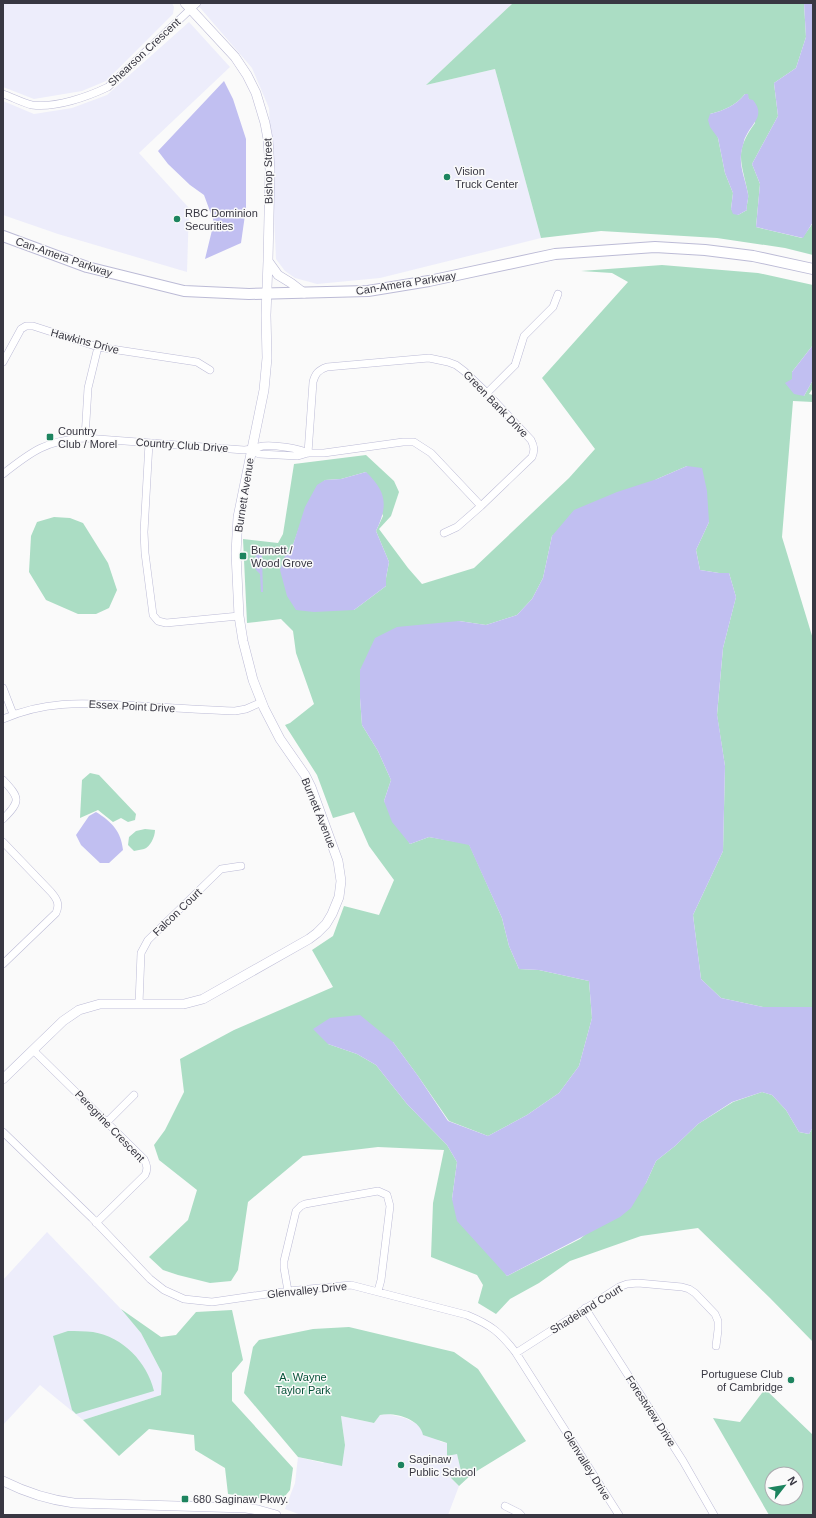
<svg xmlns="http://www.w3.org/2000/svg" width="816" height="1518" viewBox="0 0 816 1518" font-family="Arial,sans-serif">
<rect width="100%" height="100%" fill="#fafafa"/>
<path fill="#ededfb" d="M3 3H172L174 7 173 14 106 81 82 91 34 99 3 87Z
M196 3H513L426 85 495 69 541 238 380 278 317 284 295 278 285 271 276 259 269 108 252 68Z
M189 22 230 67 139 153 189 208 187 272 58 234 3 215V101L34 114 72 108 107 95Z
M47 1232 121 1309 141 1333 162 1373 161 1395 83 1420 40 1385 3 1425V1280Z
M388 1414 405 1418 417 1424 441 1442 447 1443 457 1454 461 1471 451 1478 459 1486 448 1515H301L285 1509 295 1483 298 1457 323 1463 345 1445 341 1416 374 1423 380 1415Z"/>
<path fill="#abddc4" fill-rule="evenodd" d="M513 3H804L806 37 796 68 774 83 778 116 752 164 760 184 756 227 802 238 813 223V255L785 248 717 238 601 231 541 238 495 69 426 85ZM745 94 749 99 755 123C733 153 742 162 748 194 749 199 746 204 747 210L738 215 731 209 733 193 725 173 718 138 710 114C725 110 735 106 745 94Z
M662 265 758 273 813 285V345L792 372 804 396 813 380V388L809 394 813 395V402L793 401 782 537 813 639V1007H763L721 998 701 979 693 915 723 851 725 766 717 715 723 648 736 597 729 573H719L700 570 696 550 709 522 687 466 657 479 552 536 543 578 532 599 517 615 486 625 459 621 360 670V698L362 725 378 751 391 780 384 801 410 844 429 837 469 844 502 918 509 946 519 969 539 970 589 981 592 1018 579 1066 559 1093 527 1115 488 1136 449 1121 418 1076 393 1042 328 1044 357 1054 376 1065 407 1104 447 1145 457 1162 452 1199 507 1276 580 1239 646 1183 656 1161 675 1146 698 1124 733 1102 762 1092 772 1095 786 1110 799 1132 809 1134 813 1127V1342L770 1298 698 1228 641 1236 570 1261 539 1283 510 1299 496 1314 478 1303 483 1285 477 1275 431 1257 433 1203 444 1150 378 1147 303 1156 248 1202 238 1270 231 1281 210 1283 178 1275 163 1270 149 1257 188 1220 197 1190 159 1160 154 1145 165 1130 184 1092 180 1059 234 1030 333 987 312 950 333 936 344 906 379 915 394 880 369 846 354 812 333 818 317 775 285 725 290 723 314 704 296 653 293 631 281 619 247 623 243 539 278 543 283 534 294 464 366 455 394 481 399 492 391 516 379 529 408 568 422 584 474 568 569 478 595 449 542 378 628 282 612 273 581 271ZM366 472 383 516 376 531 389 562 386 578V586L354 610H337L285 556 293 545 299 528 325 480 341 479Z
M54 517 70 518 83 523 108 563 117 590 109 608 96 614H78L46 600 29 572 31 536 37 522Z
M90 773 99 775 136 814 135 820 128 822 121 818 113 822 98 810 80 818 82 780Z
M145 829 155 830C155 837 150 847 144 849 141 850 137 850 134 851L128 845 129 837 136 831Z
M121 1309 161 1337 176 1335 196 1312 232 1310 243 1360 232 1373V1401L293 1468 290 1490 281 1501 228 1494 225 1468 195 1450 194 1435 149 1429 119 1456 83 1420 161 1395 162 1373 141 1333Z
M349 1327 454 1352 478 1369 526 1441 472 1474 459 1486 451 1478 452 1473 461 1471 457 1454 447 1456V1443L423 1435C420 1419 395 1412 380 1415L374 1423 341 1416 345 1445 342 1466 298 1457 244 1393 253 1347 259 1340 313 1329Z
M68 1331C76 1331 85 1331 93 1332 123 1337 147 1362 154 1391L76 1414 72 1410 53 1336Z
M765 1389 813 1435V1515H769L713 1418 740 1422ZM772 1474H796V1498H772Z"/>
<path fill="#c1bff1" d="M804 3H813V222L803 238 756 227 760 184 752 164 778 116 774 83 796 68 806 37Z
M224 81 233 99 246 139V208L241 243 205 259 214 222 204 195 190 185 168 164 158 151Z
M745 94H748L749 99 753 100C766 116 752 123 746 136 744 139 744 142 743 145 737 164 745 176 748 194 749 199 746 204 747 210L738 215 733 214 731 209 733 193 725 173 718 138 710 127 708 120 710 114C725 110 735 106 745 94Z
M813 345V380L804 396 794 394 785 383 792 379V372Z
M687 466 702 468 707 491 709 522 696 550 700 570 719 573H729L736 597 723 648 717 714 725 766 723 851 693 915 701 979 721 998 763 1007H813V1127L809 1134 799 1132 786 1110 772 1095 762 1092 732 1102 698 1124 675 1146 656 1161 646 1183 631 1208 620 1217 507 1276 457 1221 452 1199 457 1162 447 1145 407 1104 376 1065 357 1054 328 1044 313 1029 330 1018 360 1015 393 1042 418 1076 448 1121 488 1136 527 1115 559 1093 579 1066 592 1018 589 981 539 970 519 969 509 946 502 918 469 845 429 837 410 844 392 822 384 801 391 780 378 751 362 725 360 698V670L375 638 397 627 459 621 486 625 517 615 532 599 543 578 552 536 574 510 617 492 657 479Z
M366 472C387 492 388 506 376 531L389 562 386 578V586L354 610 314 612 296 610 287 596 280 570 285 556 293 545 305 507 317 485 325 480 341 479Z
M257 554 262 555 263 592H261L260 574 256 570C255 565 254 558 257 554Z
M96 812C112 822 121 831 123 850L109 863H100L81 845 76 835 89 816Z"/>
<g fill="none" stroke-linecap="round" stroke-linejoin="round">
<g stroke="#bcbbd6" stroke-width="8">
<path id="minor" d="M3 94C12 97 23 103 32 105 56 108 87 97 108 87L197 3
M3 362 21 329 26 326H33L98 347 197 362 210 370
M487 393 515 365 524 336 553 307 558 294
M85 438 88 388 98 347
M149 443 144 532 145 553 153 615 158 621 166 623 239 616
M251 450 259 454 298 456 308 453H324L403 442H414L431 453 481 506
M308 453 313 382C315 374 318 370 327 367L429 358 448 362 456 365 464 371 487 393 531 440C534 446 535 450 532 457L481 506 457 527 444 533
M3 474C32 451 47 440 85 438L244 450C251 450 256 447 263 446 275 445 298 448 308 453
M3 688 13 714
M3 719C51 698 92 704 142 706 173 708 204 710 235 711L246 709 262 702
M3 780C20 798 21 801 3 819
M3 842 51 892C57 899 60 904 56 913L3 964
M139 1004 141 953 148 940 221 869 241 866
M33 1050 144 1159C147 1165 148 1169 145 1175L96 1223
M107 1122 134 1095
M3 1132 92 1218 150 1279 164 1290 184 1299 212 1302 288 1291 351 1285 467 1315C491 1325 500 1332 516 1353L619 1515
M288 1291 284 1268V1261L296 1211 301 1206 305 1204 378 1191 387 1195 390 1206 381 1280 378 1291
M585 1308 683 1461 714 1515
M516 1353 619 1287 627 1284 638 1283 682 1287 689 1289 695 1293 715 1314 718 1321V1330L716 1346
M505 1506 519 1513 521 1515"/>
</g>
<g stroke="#bcbbd6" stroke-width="10">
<path id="tertiary" d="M268 261 278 275 291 283 304 293
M3 1079 63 1021 79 1010 100 1004H184L203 999 309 939 317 933 326 924 332 914 339 897 341 881 338 861 311 787 305 775 280 739 264 708 253 680 243 641 239 616 236 553 238 517 264 390 267 358 266 315 268 261 270 170 268 139 265 123 256 93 247 75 235 57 185 3
M3 1481C25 1492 49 1500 74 1503L246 1508 258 1510 276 1515"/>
</g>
<g stroke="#bcbbd6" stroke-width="12">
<path id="secondary" d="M3 236 87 267 184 291 249 294 368 291 429 281 555 254 655 247 705 250 753 256 813 269"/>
</g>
<use href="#minor" stroke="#fff" stroke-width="7"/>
<use href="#tertiary" stroke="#fff" stroke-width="9"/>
<use href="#secondary" stroke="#fff" stroke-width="10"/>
</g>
<g fill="#1d845f" stroke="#fafafa" stroke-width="1.5">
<circle cx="447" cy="177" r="4"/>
<circle cx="177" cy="219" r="4"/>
<rect x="46" y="433" width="8" height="8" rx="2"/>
<rect x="239" y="552" width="8" height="8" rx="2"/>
<circle cx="791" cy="1380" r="4"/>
<circle cx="401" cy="1465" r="4"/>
<rect x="181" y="1495" width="8" height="8" rx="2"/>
</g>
<g text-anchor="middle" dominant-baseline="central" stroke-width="3" stroke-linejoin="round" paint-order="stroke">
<g font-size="11" fill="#383742" stroke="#fafafa">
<text transform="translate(144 52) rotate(-43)">Shearson Crescent</text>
<text transform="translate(268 171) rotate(-91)">Bishop Street</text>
<text transform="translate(64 257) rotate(19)">Can-Amera Parkway</text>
<text transform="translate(406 283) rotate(-9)">Can-Amera Parkway</text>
<text transform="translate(85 341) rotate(15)">Hawkins Drive</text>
<text transform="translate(496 404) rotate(46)">Green Bank Drive</text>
<text transform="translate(182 445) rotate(4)">Country Club Drive</text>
<text transform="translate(244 495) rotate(-81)">Burnett Avenue</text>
<text transform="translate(132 706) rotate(3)">Essex Point Drive</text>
<text transform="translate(319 813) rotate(68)">Burnett Avenue</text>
<text transform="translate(177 912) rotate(-44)">Falcon Court</text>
<text transform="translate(110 1126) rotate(46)">Peregrine Crescent</text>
<text transform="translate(307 1290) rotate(-6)">Glenvalley Drive</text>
<text transform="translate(586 1309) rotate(-32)">Shadeland Court</text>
<text transform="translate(651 1411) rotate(57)">Forestview Drive</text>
<text transform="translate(587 1465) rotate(58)">Glenvalley Drive</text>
</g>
<g font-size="11" fill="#383742" stroke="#fafafa" text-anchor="start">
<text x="455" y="171">Vision<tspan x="455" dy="13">Truck Center</tspan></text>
<text x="185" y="213">RBC Dominion<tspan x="185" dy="13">Securities</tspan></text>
<text x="58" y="431">Country<tspan x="58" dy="13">Club / Morel</tspan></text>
<text x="251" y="550">Burnett /<tspan x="251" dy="13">Wood Grove</tspan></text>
<text x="783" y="1374" text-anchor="end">Portuguese Club<tspan x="783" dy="13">of Cambridge</tspan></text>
<text x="409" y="1459">Saginaw<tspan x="409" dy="13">Public School</tspan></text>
<text x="193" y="1499">680 Saginaw Pkwy.</text>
</g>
<g font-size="11" fill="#065238" stroke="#fafafa">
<text x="303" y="1377">A. Wayne<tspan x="303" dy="13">Taylor Park</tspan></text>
</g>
</g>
<rect width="816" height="1518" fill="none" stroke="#383742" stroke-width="8"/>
<g transform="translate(784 1486) rotate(59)"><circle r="19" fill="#fafafa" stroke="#acacb0"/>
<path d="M0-3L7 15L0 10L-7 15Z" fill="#1d845f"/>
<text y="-6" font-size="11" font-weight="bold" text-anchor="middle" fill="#383742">N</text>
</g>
</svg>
